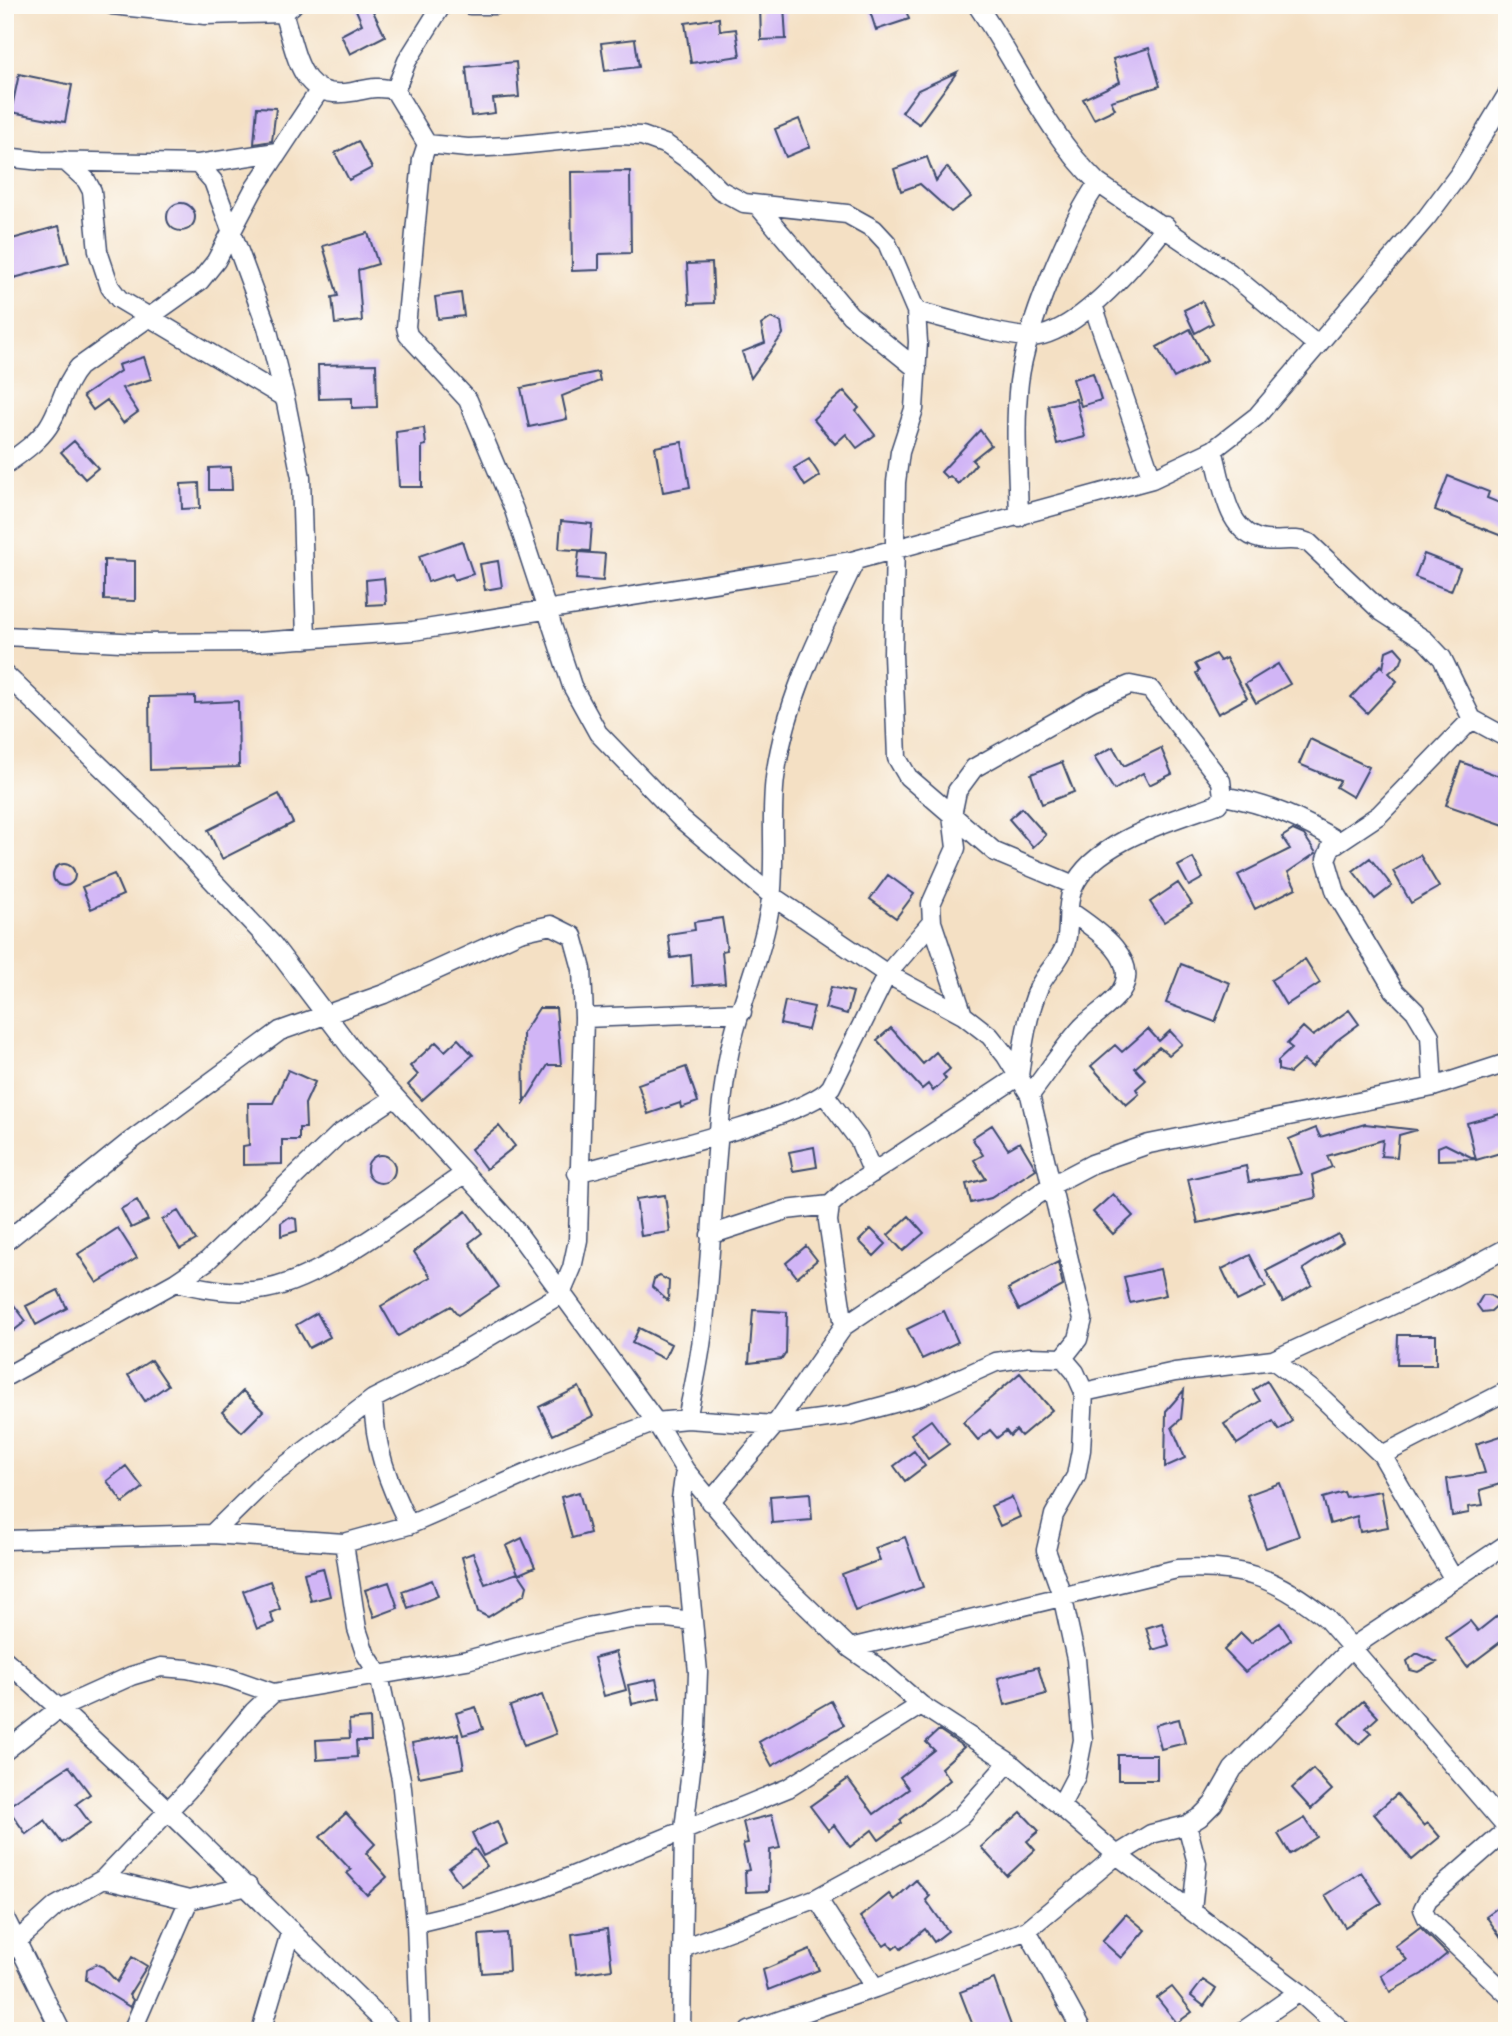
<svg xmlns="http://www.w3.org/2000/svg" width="1512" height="2036" viewBox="0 0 1512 2036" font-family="'IM FELL DW Pica',serif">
<rect width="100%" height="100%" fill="#fdfcf7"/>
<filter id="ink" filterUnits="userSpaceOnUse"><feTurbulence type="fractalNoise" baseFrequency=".0143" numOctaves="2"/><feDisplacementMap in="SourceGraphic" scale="14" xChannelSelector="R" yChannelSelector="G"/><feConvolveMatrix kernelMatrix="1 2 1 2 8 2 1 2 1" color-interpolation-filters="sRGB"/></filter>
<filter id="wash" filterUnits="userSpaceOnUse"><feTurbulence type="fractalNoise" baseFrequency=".00686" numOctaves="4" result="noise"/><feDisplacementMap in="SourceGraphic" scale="28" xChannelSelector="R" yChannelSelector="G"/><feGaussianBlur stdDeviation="1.57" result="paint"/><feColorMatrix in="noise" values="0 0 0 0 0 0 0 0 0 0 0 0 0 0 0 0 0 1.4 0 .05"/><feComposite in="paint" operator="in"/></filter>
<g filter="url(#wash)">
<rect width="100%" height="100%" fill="#f4e0c4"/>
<g id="blocks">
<path fill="#d1b5f6" d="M354 5H370L385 36 350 54 341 35 362 24Z
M760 5H784L786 39 761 40Z
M868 5H904L909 19 876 30Z
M719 18 720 31 736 29 740 56 691 63 685 23Z
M635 39 639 67 605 71 601 43Z
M1149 48 1160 86 1111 101 1115 109 1094 119 1083 99 1120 82 1113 59Z
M516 62 519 97 493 99 495 113 471 116 466 67Z
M957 72 919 124 902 112 918 90Z
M19 74 72 85 65 122 11 112Z
M257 107 276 108 272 141 254 144Z
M799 119 810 147 786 157 775 129Z
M358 141 372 168 349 180 335 153Z
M927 157 936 181 947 167 971 197 951 212 920 184 901 191 894 169Z
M630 171 631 253 599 254V270L572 271 571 172Z
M167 217a14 14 0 1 1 28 0a14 14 0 1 1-28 0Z
M59 226 69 263 14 278 5 241Z
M368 233 378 264 358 270 362 321 335 324 332 297 338 296 323 246Z
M712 263 714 303 689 304 687 264Z
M461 293 464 316 438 319 435 297Z
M1202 301 1213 323 1195 333 1184 310Z
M771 318 781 322 783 334 751 378 742 352 765 343 761 325Z
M1190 329 1207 361 1174 378 1157 347Z
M144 357 151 379 122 388 138 412 123 423 107 400 93 410 83 396 120 371 118 365Z
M376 364 377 407 352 408V398L319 399 318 365Z
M598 372 600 381 562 396 567 419 529 427 521 388Z
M1093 373 1101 400 1081 406 1073 379Z
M844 391 859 408 856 411 875 435 857 448 846 434 835 444 813 419Z
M1076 399 1085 437 1057 444 1048 405Z
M424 428 426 445 422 446V487H399L396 432Z
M980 430 991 445 972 460 976 464 958 484 950 476 947 478 941 472Z
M74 441 98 468 85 479 61 452Z
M682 442 690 487 663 492 655 447Z
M809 459 820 476 805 486 794 468Z
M231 467 232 490H209V468Z
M1448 476 1489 492 1487 498 1507 506V538L1435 510Z
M199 483 200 508 182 509 181 484Z
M561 521 592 524 590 551 559 549Z
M462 541 473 574 454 580 452 574 428 582 419 556Z
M579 552 605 554 603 581 576 579Z
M1424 554 1460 568 1451 591 1415 577Z
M104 560 135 561V601L104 600Z
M498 561 502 587 485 590 480 564Z
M384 578 386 604 367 605 366 580Z
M1395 647 1403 656 1401 663 1389 673 1397 681 1367 713 1351 697 1381 665 1383 668 1386 651Z
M1215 654 1220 661 1226 658 1247 698 1218 714 1196 673 1199 671 1195 664Z
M1278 664 1290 684 1256 703 1245 684Z
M195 696V703L238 701 239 767 150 770 149 697Z
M1310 739 1369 767 1353 797 1336 787 1340 781 1299 764Z
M1113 747 1124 766 1161 748 1172 774 1149 785 1143 773 1114 790 1094 757Z
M1062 762 1074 792 1042 804 1031 774Z
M1461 762 1507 779V826L1446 805Z
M279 794 293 823 222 859 208 830Z
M1022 808 1046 835 1033 847 1009 819Z
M1293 830 1304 835 1316 853 1288 872 1296 888 1255 909 1238 875 1290 849 1282 837Z
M1420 855 1439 887 1411 903 1393 871Z
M1193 858 1203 878 1189 886 1178 866Z
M1370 858 1392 886 1375 899 1353 871Z
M53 875a11 11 0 1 1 22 0a11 11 0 1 1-22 0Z
M114 874 123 895 91 909 82 887Z
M888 875 914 894 896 918 870 899Z
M1178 883 1192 904 1164 922 1150 902Z
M722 918 727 950 722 951 725 983 693 986 691 955 671 958 668 934 695 930 694 922Z
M1305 959 1320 983 1286 1005 1271 980Z
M1181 964 1230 983 1215 1022 1166 1003Z
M831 987 853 992 847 1014 825 1008Z
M785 1001 814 1007 808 1030 780 1024Z
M539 1008H556L561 1065H548L524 1103 523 1033Z
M1349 1010 1359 1024 1336 1041 1312 1067 1304 1060 1290 1073 1278 1070V1061L1292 1048 1287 1044 1303 1027 1313 1036Z
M891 1028 923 1064 936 1052 950 1069 943 1075 946 1079 933 1091 928 1084 922 1089 877 1040Z
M1148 1029 1159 1041 1170 1031 1182 1044 1169 1055 1159 1047 1135 1068 1146 1080 1136 1089 1139 1094 1126 1105 1091 1066 1115 1045 1122 1052Z
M458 1039 473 1055 422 1100 408 1085 418 1075 410 1066 436 1042 445 1051Z
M686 1067 698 1102 681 1108 680 1103 648 1114 638 1084Z
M288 1070 315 1082 305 1104 306 1128H299V1140H282V1164L243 1165V1146L249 1145 248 1103H273Z
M1500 1114 1507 1151 1476 1160 1467 1123Z
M1365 1124 1417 1130 1399 1135 1397 1157 1381 1156 1383 1140 1327 1156 1332 1167 1312 1175 1316 1198 1198 1223 1188 1179 1246 1166 1249 1182 1302 1174 1289 1139 1316 1128 1320 1137Z
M992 1125 1008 1149 1020 1142 1036 1169 991 1198 971 1203 966 1184 986 1179 974 1160 983 1155 972 1138Z
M499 1126 515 1146 486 1169 471 1149Z
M1445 1144 1475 1159 1438 1160V1147Z
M814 1147 817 1167 793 1171 789 1152Z
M367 1169a14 14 0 1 1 28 0a14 14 0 1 1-28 0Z
M1113 1194 1133 1216 1113 1234 1093 1212Z
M665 1195 670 1232 641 1236 636 1199Z
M137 1200 148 1220 131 1228 121 1209Z
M178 1211 196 1240 180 1249 162 1220Z
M466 1211 482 1233 469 1243 499 1287 458 1315 451 1306 398 1336 381 1306 431 1277 414 1252Z
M909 1216 924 1233 903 1251 888 1235Z
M289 1217 296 1219 297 1231 281 1236V1223Z
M118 1228 137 1258 97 1283 78 1254Z
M871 1229 886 1244 874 1256 859 1241Z
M1338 1234 1343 1242 1303 1269 1312 1285 1283 1302 1266 1271Z
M806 1246 817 1260 797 1277 786 1263Z
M1250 1255 1266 1287 1237 1301 1222 1269Z
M1058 1262 1063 1286 1019 1310 1008 1289Z
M1160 1269 1166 1295 1130 1303 1124 1277Z
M660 1276 669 1281 668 1301 652 1287 654 1279Z
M58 1290 67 1308 36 1325 26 1306Z
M5 1293 26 1321 12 1332 5 1323Z
M1483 1295H1489L1501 1302 1491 1311 1482 1312 1477 1305Z
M753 1310 787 1312 786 1353 782 1359 749 1363Z
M944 1311 958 1342 922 1359 907 1329Z
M317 1313 330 1337 309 1348 296 1325Z
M639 1328 671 1344 664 1359 632 1343Z
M1398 1335H1436V1365H1397Z
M151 1360 168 1385 145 1401 128 1375Z
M1020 1373 1052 1410 1021 1436 1016 1430 1010 1436 1006 1431 997 1438 990 1430 978 1440 963 1422Z
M1267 1381 1292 1421 1279 1430 1273 1421 1237 1444 1224 1424 1260 1401 1253 1390Z
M579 1387 593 1416 553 1435 539 1407Z
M1184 1390 1181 1419 1172 1427 1185 1458 1165 1467 1166 1411Z
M243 1391 263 1411 242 1432 222 1412Z
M931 1420 949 1444 928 1459 911 1434Z
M1507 1434V1482L1480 1490 1483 1505 1468 1507 1469 1513 1452 1516 1447 1479 1485 1473 1476 1444Z
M914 1451 925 1466 905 1481 894 1466Z
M126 1466 143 1488 123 1503 107 1481Z
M1280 1483 1299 1536 1266 1548 1247 1495Z
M1381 1491 1388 1527 1360 1532 1357 1516 1330 1524 1323 1498 1344 1492 1346 1497Z
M579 1492 590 1533 572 1538 561 1497Z
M810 1493 812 1520 772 1523 770 1496Z
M1012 1497 1020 1517 1000 1526 991 1506Z
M905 1537 923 1587 855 1611 842 1574 880 1560 875 1548Z
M522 1538 535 1567 519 1574 527 1586 525 1594 488 1617 478 1612 462 1557 473 1553 485 1584 518 1573 506 1546Z
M323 1568 330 1596 311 1601 304 1573Z
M432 1580 438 1596 408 1608 402 1591Z
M270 1581 280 1609 270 1613 274 1623 257 1629 243 1591Z
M389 1582 398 1608 374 1617 365 1590Z
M1507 1608V1637L1467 1667 1446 1638 1470 1621 1478 1631Z
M1162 1623 1169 1645 1153 1650 1146 1628Z
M1280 1623 1291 1640 1245 1672 1224 1650 1241 1633 1251 1643Z
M616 1652 626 1690 604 1696 594 1658Z
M1416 1654H1419L1437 1662 1418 1672 1410 1670 1407 1661Z
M1038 1667 1046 1694 1005 1705 998 1678Z
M656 1679 660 1698 632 1704 628 1685Z
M542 1695 556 1734 524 1746 510 1706Z
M831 1701 844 1725 772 1766 759 1742Z
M1363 1701 1378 1717 1366 1728 1371 1733 1359 1744 1339 1723Z
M476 1707 483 1729 463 1735 456 1713Z
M370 1718 371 1741H356L357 1757 317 1760 316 1740 350 1738 349 1720Z
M1179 1719 1185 1743 1161 1749 1155 1725Z
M939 1730 964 1747 941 1768 950 1780 900 1820 902 1823 879 1840 872 1830 850 1847 834 1825 828 1830 810 1806 848 1779 874 1814 909 1789 900 1777 934 1750 926 1742Z
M458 1734 464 1768 419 1777 412 1743Z
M1118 1755H1157V1780H1118Z
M69 1766 90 1794 76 1804 90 1823 62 1843 45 1820 26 1834 7 1807Z
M1313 1769 1332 1790 1311 1809 1292 1788Z
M1397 1794 1424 1826 1428 1823 1440 1837 1412 1860 1374 1814Z
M1021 1812 1039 1831 1027 1841 1035 1850 1007 1876 981 1847Z
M346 1813 375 1844 366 1853 387 1877 367 1895 347 1873 351 1870 320 1837Z
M772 1815 780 1848 770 1850 769 1891 746 1892 745 1871 749 1870 743 1844 748 1843 743 1822Z
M1305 1818 1317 1837 1290 1854 1278 1834Z
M497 1821 507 1844 483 1856 472 1833Z
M475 1849 487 1866 461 1885 449 1868Z
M1361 1872 1382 1903 1345 1927 1325 1895Z
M916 1880 930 1896 926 1900 948 1931 934 1942 925 1929 901 1949 898 1945 893 1949 888 1943 884 1946 860 1917 889 1894 894 1900Z
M1507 1901V1946L1486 1916Z
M1126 1914 1145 1930 1121 1958 1102 1941Z
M1420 1927 1447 1954 1422 1974 1390 1992 1381 1975 1407 1960 1395 1946Z
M607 1929 612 1969 577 1974 572 1934Z
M507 1933 509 1971 482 1973 479 1935Z
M810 1950 819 1970 768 1990 763 1970Z
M132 1957 147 1966 129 1995 133 2000 130 2007 86 1980 87 1969 96 1964 103 1967 117 1982Z
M994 1979 1013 2031H975L960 1992Z
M1203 1980 1216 1989 1204 2006 1191 1996Z
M1172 1987 1192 2012 1177 2023 1157 1998Z"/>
</g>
</g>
<g filter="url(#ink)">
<use href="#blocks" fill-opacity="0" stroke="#3c4a6d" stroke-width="2"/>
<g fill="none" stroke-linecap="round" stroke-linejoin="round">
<g stroke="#3c4a6d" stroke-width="21">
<path id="street" d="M112 5 205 15 283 13
M293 5 283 13C297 52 298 102 352 92 367 89 380 85 395 91L427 144 468 148 509 146 618 135 642 136 667 145 694 164 720 190 744 203 847 214 874 229 887 243 916 311 918 342 914 409 900 452 896 482 893 654 897 758 908 777 995 852 1074 885
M470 5H495
M977 5C1018 64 1046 133 1098 183L1230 273 1317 345
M395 91 407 61 442 5
M427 144 422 159 406 327 408 335 468 400 514 510 572 686 598 733 681 819 772 896 887 974 963 1015 990 1036 1006 1056 1030 1095 1083 1319 1078 1339 1063 1358
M5 157 41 161 198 164 213 181 267 327 285 398 301 477 306 639
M65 161 86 180 92 191 98 251 110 287 119 299 285 398
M198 164 277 152
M758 206 850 315 917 369
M1093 305 1152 479
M916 311C945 318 1004 337 1031 337 1077 335 1139 260 1166 226
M1213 450C1223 482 1225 535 1265 540 1280 542 1296 537 1309 543L1382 612 1425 640 1442 658 1472 719 1507 738
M5 465C20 454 37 443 48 427 61 408 63 385 79 367L200 281 216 261 254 189 319 91
M1019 517C1018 473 1014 427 1019 382 1026 328 1067 227 1098 183
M5 636 140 643 258 642 413 631 852 561 1152 479 1213 450 1257 416 1427 217 1460 173 1507 95
M5 674 151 815 273 945 354 1052 511 1224 656 1422 685 1470 766 1567 850 1648 876 1666 921 1705 1009 1762 1117 1855 1299 1992 1343 2031
M1223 796C1267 804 1301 818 1339 842
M584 1018 742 1012
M1433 1087 1430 1036 1415 1011 1394 990 1336 893 1326 859 1331 847 1379 815 1472 719
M825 1095 859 1140 873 1173
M1030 1095C1047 1073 1063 1048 1082 1027 1094 1015 1112 1005 1121 991 1143 957 1089 925 1068 910
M577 1173C624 1160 807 1118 831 1087L887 974 932 922
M710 1235 786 1210 830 1205
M5 1242 128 1143 280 1031 384 994 520 932 551 925 573 936 582 969 584 1018 578 1240 572 1268 561 1294 455 1357 373 1399 269 1478 212 1534
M176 1282C206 1289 235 1295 266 1289 326 1278 412 1209 464 1174
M844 1326 828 1221 830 1205 845 1191 1019 1076C1023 1045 1027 1015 1039 987 1046 972 1059 962 1065 946 1071 927 1065 907 1073 888 1093 841 1174 820 1218 804L1223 796 1221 781 1150 689 1130 685 1092 701 974 768 957 791 952 815 956 848 931 904 932 922 963 1015
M1273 1360 1319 1395 1382 1455 1453 1578
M5 1377 176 1282 207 1261 338 1135 394 1098
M1084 1392 1175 1372 1273 1360 1449 1279 1507 1248
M373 1399C374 1446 388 1483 409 1525
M687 1419C693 1389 700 1360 703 1330 713 1244 713 1158 726 1072 734 1013 763 960 771 899 776 860 770 817 775 778 785 700 822 630 855 561
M1382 1455 1507 1391
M710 1502 775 1425 844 1326 1052 1185 1092 1164 1149 1144 1433 1087 1507 1063
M5 1540 212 1534 344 1543 409 1525 569 1455 656 1422 687 1419 775 1425 850 1415 920 1396 996 1362 1029 1357 1063 1358 1075 1372 1084 1392 1081 1450 1076 1476 1054 1515 1046 1550 1062 1595 1076 1659 1083 1740 1076 1776 1061 1805
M344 1543 357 1629 365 1653 379 1675 401 1779 416 1923 420 2031
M850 1648 1177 1569C1241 1565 1276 1577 1326 1618L1507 1828
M5 1660C139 1778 265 1906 393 2031
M5 1751 60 1708 131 1676 161 1667 187 1669 230 1678 273 1693 467 1660 587 1627 631 1619 667 1618 693 1621
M1187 1825 1197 1863 1192 1910
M1507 1830 1428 1899 1423 1909 1427 1918 1507 1994
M103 1879 188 1790 254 1711 273 1693
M817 1898 875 1988
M5 1918 61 2031
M416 1923 483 1907 540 1889 788 1788 921 1705
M1027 1930 1082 2031
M683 1948 817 1898 938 1832 961 1816 1009 1762
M5 1952 56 1906 103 1879 189 1900 248 1886
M132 2031 189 1900
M261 2031 291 1930
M681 2031 684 1829 696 1729 698 1672 681 1499 685 1470
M749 2031 875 1988 1027 1930 1117 1855 1151 1834 1187 1825 1200 1817 1213 1804 1233 1769 1351 1648 1507 1544
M1243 2031 1299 1992"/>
</g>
<use href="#street" stroke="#fff" stroke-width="18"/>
</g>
</g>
<rect width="1512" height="2036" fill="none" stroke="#fdfcf7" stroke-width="28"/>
</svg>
